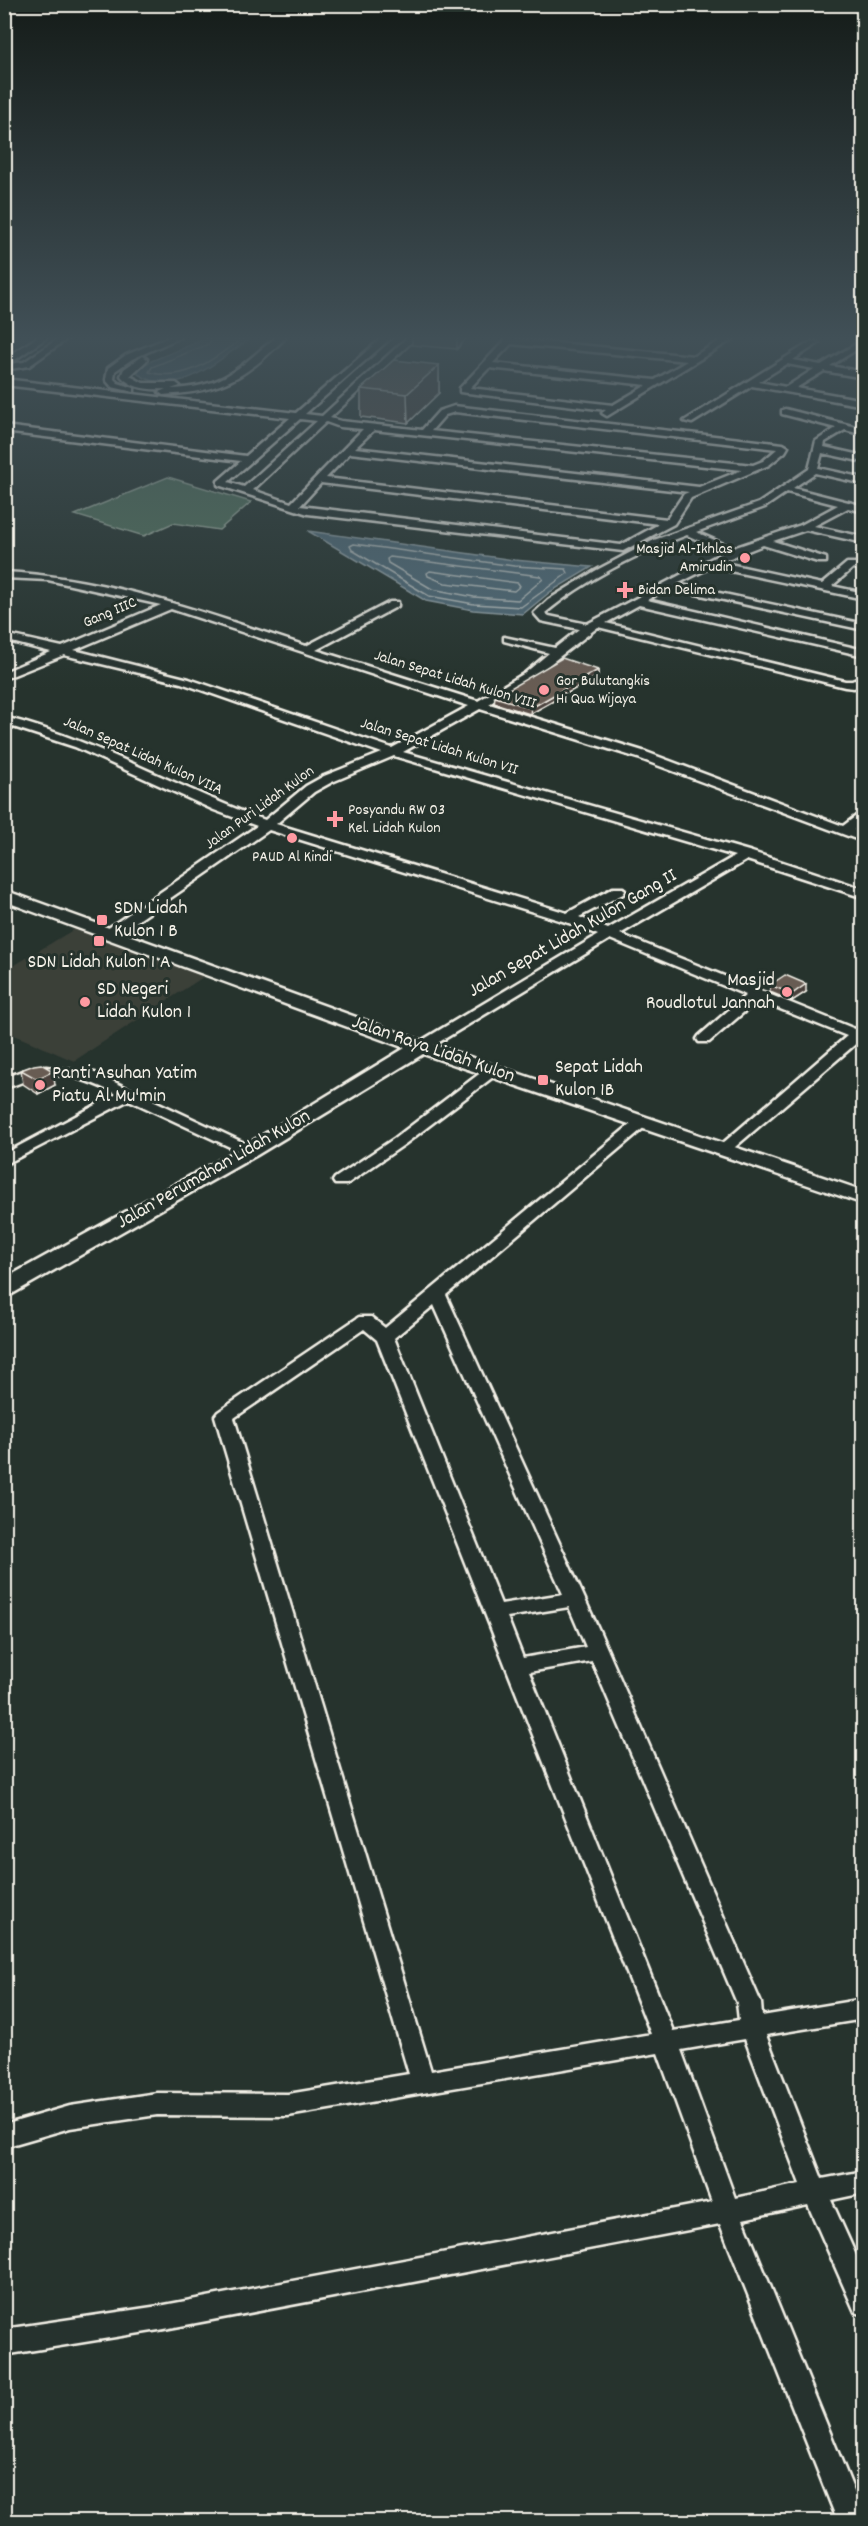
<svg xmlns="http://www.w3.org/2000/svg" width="868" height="2526" viewBox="0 0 868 2526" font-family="Dekko,sans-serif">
<rect width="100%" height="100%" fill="#26332d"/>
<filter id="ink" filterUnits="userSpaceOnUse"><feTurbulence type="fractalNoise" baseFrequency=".0167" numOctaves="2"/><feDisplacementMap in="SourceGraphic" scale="12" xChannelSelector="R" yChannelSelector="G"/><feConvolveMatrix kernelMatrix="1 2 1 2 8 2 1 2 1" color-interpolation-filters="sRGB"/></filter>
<g filter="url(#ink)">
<path fill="#3a3f38" d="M86 922 211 972 74 1061 5 1031V971Z"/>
<path fill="#52735c" stroke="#a3b2a2" stroke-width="1.5" d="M168 477 251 502 219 530 173 523 144 536 75 515Z"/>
<path fill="#516a76" stroke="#92a0a4" stroke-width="1.5" d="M212 336H254C246 343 236 348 227 355 201 374 170 395 138 374V369L149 362Z
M308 531 514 560 592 567 550 592 523 614 473 610 426 601Z"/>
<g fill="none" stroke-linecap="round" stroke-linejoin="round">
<path stroke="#b3bbba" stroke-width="1.5" d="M213 336 209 344 152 367 149 372C187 383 216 357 245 336
M354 544 514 566 566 569 568 573 521 607 474 604 429 596 352 550 350 546Z
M390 557 540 576 543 579 518 600 474 597 432 589 388 563 387 559Z
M430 571 518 583 520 586 514 591 445 583 428 576 427 573Z"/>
<g stroke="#f4f1e8" stroke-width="5">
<path id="street" d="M39 336H49L9 364 24 362 62 336H71L29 366 4 370V359Z
M172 336H183L132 359 115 371 114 379 118 383 134 388V392L112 387 106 380 108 368 126 355Z
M278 336H287C246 378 222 392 163 395L159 392 166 389C150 390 132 389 121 376L124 369 143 356 147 359 146 361 130 376 143 383H176L180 386 171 389C229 386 236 368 278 336Z
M384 336H393L305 414 322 416 409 336H418L330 418 341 421 422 430 439 411 454 406 783 444 788 447 785 452 769 465 691 498 674 524 623 551 308 514 218 485V481L241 461 4 432V426L246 456 290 418 4 385V379L296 413ZM455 412 777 449 763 461 753 465 431 431 445 415ZM300 419 317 421 244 487 228 482ZM326 422 340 427 363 429 291 503 253 490ZM374 430 742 470 699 487 355 448ZM350 453 689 492 684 494 667 519 326 478ZM321 483 659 524 621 545 300 506Z
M509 336H518L516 339 694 356 728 336H738L607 416 602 413 606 410 460 392V388ZM511 344 687 361 655 380 493 363ZM489 368 647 385 613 405 470 388Z
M864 339V345L830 366 864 372V378L824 371 796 388 864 400V406L752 386 692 423 684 421 812 341 819 343 793 360 821 365ZM787 364 814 369 786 387 758 382Z
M785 409 864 429V435L845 430 825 442 824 447 864 456V462L822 453 818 468 864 478V484L815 473 793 488 864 506V512L848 508 814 526 864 537V543L806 530 773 541 826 558V562H818L763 545 720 562 822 584 847 563H864V569L853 568 832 586 864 593V599L711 567 677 584 864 624V630L668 588 647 600 864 650V656L639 605 606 623 845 681H852L864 676V684L854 688 845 687 598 627 533 677 489 704 646 752 843 826 864 810V821L854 830 864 833V842L638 758 480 709 403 752 752 852 864 889V898L747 860 620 934 855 1029 864 1026V1042L859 1041 728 1153H718L715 1150 847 1036 758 1000 709 1042H699L697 1039 699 1036 746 995 610 939 426 1050H416L414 1047 416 1044 598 935 569 923 269 830 114 937H104L102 934 104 931 257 826 214 810 75 747 4 724V717C96 740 177 788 265 820L306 786 324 776 382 753 181 683 64 655 4 679V672L51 652 4 640V634L62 647 161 605 48 580 4 578V572C109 577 207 614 306 646L390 602H398V606L316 650 478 701 525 673 549 653 504 641V637L555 648 579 629 541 621 534 613 548 600 595 571 654 540 759 503 809 469 816 441 836 428 782 414V410ZM787 492 838 505 801 525 733 548 696 532 765 507ZM687 535 724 552 587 624 549 616 545 613C585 580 638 553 687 535ZM171 609 469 706 392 748 189 679 74 650ZM394 756 735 856 608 929 579 917 623 894 625 891 623 888H613L567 913 276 824 314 792 332 782Z
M46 1067 95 1073 255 1148 258 1151 255 1154H245L129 1100 4 1165V1154L117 1094C91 1082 64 1070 35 1077 25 1080 15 1086 4 1088V1078L22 1071Z
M492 1067 499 1071 497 1074 405 1144 347 1184H335L333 1181 335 1178 395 1138 487 1068Z
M642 1117 650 1122 647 1125 446 1295 598 1628 761 2003 762 2016 864 1999V2019L766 2035 822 2179 864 2171V2193L831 2200 864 2273V2315L855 2312 808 2205 743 2219 864 2516V2522H838L720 2224 159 2330 4 2355V2329L159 2306 712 2202 658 2053 288 2116 157 2115 70 2128 4 2147V2125L70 2106 157 2093 288 2094 409 2074 215 1416 218 1412 359 1317H371L385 1328 637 1119ZM434 1305 563 1594 501 1604 394 1338ZM364 1329 377 1340 651 2034 431 2071 234 1418ZM569 1607 586 1647 523 1658 507 1617ZM592 1661 737 2003 739 2020 673 2031 529 1672ZM745 2039 800 2184 735 2198 681 2050Z"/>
</g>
<g stroke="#f4f1e8" stroke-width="5">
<path id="secondary" d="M4 890 414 1038 864 1191V1204L423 1054 257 1155 12 1294 4 1296V1279L243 1147 405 1048 4 901Z"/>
</g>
<use href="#street" fill="#26332d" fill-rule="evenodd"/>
<use href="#secondary" fill="#26332d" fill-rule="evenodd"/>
</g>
<path fill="#594e47" stroke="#f4f1e8" stroke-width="1.5" d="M412 336H468L457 349 412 345Z
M439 365V393L408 423 361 417V389Z
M598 670V676L530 714 494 703 495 697Z
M770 985 806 992 792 1001 770 992Z
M21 1070 55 1085 38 1094 23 1084Z"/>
<path fill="#48403a" stroke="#f4f1e8" stroke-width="1.5" d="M457 336H468L457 349Z
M439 365V393L408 423 407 394Z
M598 670V676L530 714 531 708Z
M806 984V992L792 1001V994Z
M53 1071 55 1085 38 1094 37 1079Z"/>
<path fill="#675b53" stroke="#f4f1e8" stroke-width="1.5" d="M394 360 439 365 407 394 361 389Z
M562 658 598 670 531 708 495 697Z
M785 975 806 984 792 994 770 985Z
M41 1064 53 1071 37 1079 21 1070 34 1065Z"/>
</g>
<linearGradient id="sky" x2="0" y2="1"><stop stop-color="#151c19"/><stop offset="0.49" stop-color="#415057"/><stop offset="1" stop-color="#415057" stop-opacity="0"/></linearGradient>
<rect width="868" height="690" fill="url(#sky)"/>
<g fill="#ff9aa2" stroke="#26332d" stroke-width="2">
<circle cx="745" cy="558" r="6"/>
<path d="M622 581h6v6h6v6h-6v6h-6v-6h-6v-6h6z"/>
<circle cx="544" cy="690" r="6"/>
<path d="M332 810h6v6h6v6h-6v6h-6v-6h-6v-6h6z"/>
<circle cx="292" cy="838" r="6"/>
<rect x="96" y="914" width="12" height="12" rx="3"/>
<rect x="93" y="935" width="12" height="12" rx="3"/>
<circle cx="787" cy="992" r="6"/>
<circle cx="85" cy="1002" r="6"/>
<rect x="537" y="1074" width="12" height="12" rx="3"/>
<circle cx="40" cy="1085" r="6"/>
</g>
<g text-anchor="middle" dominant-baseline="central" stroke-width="6" stroke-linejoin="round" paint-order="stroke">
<g font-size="16" fill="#f4f1e8" stroke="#26332d" text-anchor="start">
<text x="733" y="549" text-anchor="end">Masjid Al-Ikhlas<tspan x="733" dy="18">Amirudin</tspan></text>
<text x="638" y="590">Bidan Delima</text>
<text x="556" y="681">Gor Bulutangkis<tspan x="556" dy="18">Hi Qua Wijaya</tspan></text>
<text x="348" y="810">Posyandu RW 03<tspan x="348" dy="18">Kel. Lidah Kulon</tspan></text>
<text x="292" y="857" text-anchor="middle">PAUD Al Kindi</text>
</g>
<g font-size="16" fill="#f4f1e8" stroke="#26332d">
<text transform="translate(110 613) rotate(-23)">Gang IIIC</text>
<text transform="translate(455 680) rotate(17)">Jalan Sepat Lidah Kulon VIII</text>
<text transform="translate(439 747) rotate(17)">Jalan Sepat Lidah Kulon VII</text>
<text transform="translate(143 756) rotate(24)">Jalan Sepat Lidah Kulon VIIA</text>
<text transform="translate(260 808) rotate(-36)">Jalan Puri Lidah Kulon</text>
</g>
<g font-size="20" fill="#f4f1e8" stroke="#26332d" text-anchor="start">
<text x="114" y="909">SDN Lidah<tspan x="114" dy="23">Kulon 1 B</tspan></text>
<text x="99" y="963" text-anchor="middle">SDN Lidah Kulon 1 A</text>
<text x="775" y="981" text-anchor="end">Masjid<tspan x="775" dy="23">Roudlotul Jannah</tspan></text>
<text x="97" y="990">SD Negeri<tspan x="97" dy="23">Lidah Kulon 1</tspan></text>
<text x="555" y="1068">Sepat Lidah<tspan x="555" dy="23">Kulon 1B</tspan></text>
<text x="52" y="1074">Panti Asuhan Yatim<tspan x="52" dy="23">Piatu Al Mu'min</tspan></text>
</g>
<g font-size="20" fill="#f4f1e8" stroke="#26332d">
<text transform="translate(573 934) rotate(-30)">Jalan Sepat Lidah Kulon Gang II</text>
<text transform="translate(433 1050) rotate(19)">Jalan Raya Lidah Kulon</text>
<text transform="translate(214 1170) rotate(-30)">Jalan Perumahan Lidah Kulon</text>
</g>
</g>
<rect width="868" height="2526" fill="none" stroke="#26332d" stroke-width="24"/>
<rect x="12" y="12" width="844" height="2502" fill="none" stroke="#f4f1e8" stroke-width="2" filter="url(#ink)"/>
</svg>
